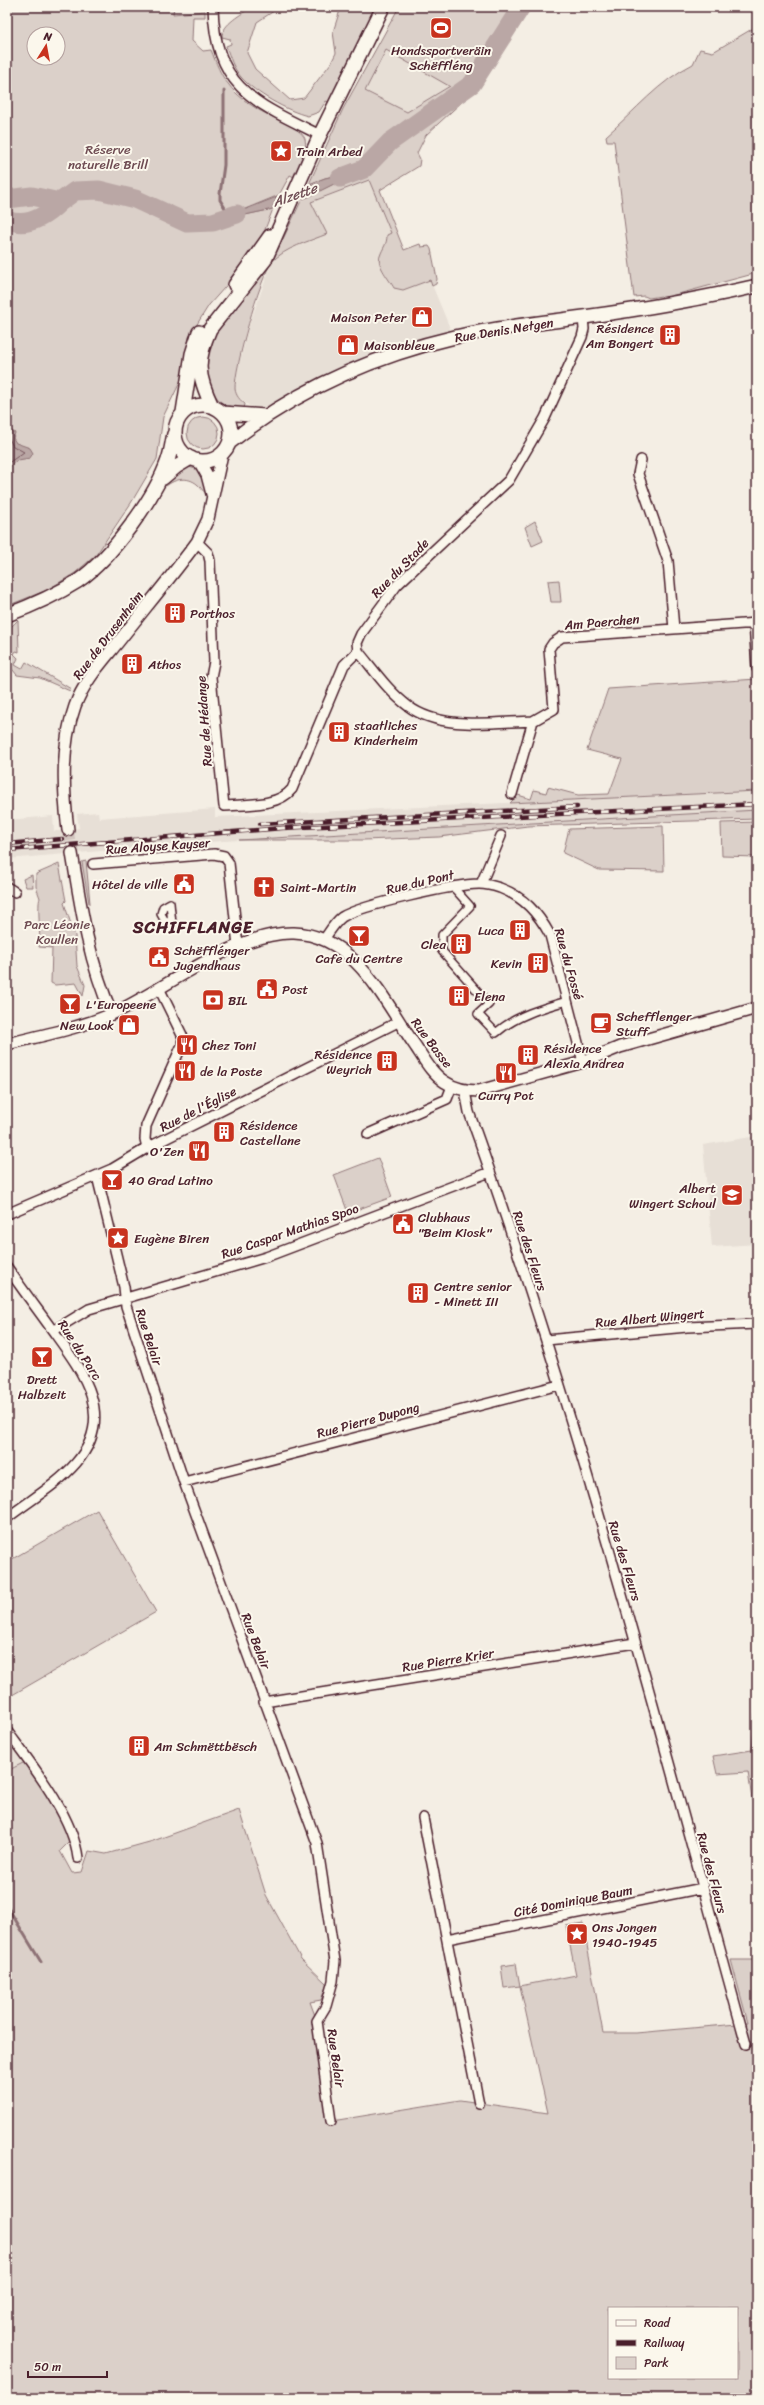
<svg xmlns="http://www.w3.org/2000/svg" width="764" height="2405" viewBox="0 0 764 2405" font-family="Sriracha,sans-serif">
<rect width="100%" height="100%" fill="#f4eee4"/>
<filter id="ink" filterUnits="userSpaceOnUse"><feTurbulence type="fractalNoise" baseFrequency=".025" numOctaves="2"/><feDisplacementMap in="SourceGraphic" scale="8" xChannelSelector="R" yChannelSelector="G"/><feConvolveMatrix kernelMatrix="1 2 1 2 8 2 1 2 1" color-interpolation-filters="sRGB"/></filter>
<g filter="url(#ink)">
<path fill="#e7dfd6" d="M411 7 450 86 407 112 364 91Z
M369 180 414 286 430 280 454 338 419 347 265 416 261 409 252 408 238 397 235 391V379L249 325 272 262 283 253 311 202Z
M757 791V810L207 842 7 859V820L53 816 54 831H58L79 828 77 814 98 812 99 818 215 809V817Z
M757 1136V1244L712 1247 703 1145Z
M7 1731 29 1760 7 1771Z"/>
<path fill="#dbd0c9" stroke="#92787a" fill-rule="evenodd" d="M7 7H174L173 14 205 11V17H193L192 41 203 51 211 50C216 62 220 75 229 85 236 95 249 104 259 110 270 117 301 127 305 139 308 152 299 166 294 177L290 175 279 195 216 221 273 209 262 237 233 278 209 305 189 337 182 378 163 417 157 459 131 503 96 555 75 573 47 590 7 606ZM34 34H58V58H34Z
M252 7H280L257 22 247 53 255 69 290 100 304 98 331 63 336 53 333 32 341 7H378L329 102 326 101 319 112 308 116C287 111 255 93 241 77 233 68 230 57 226 46L231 44 230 39 222 37C222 24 242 14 252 7Z
M399 7H530L477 88 426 135 417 153 420 159 419 166 380 190 404 250 420 244 421 247 429 246 431 249 437 279 436 284 432 286 430 280 403 290 394 288C390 280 376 265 380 256 383 247 387 245 387 235L391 233 369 180 311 202 327 234C310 241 284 248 272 262 260 277 234 369 235 389 236 396 240 400 245 404L244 409 227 407C204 389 200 370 208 343L268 261 272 262 302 199 362 170 325 178 309 184 343 109ZM386 50 449 86H450L407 112 365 91Z
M757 26V273L663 298 661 296 649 298 644 296 634 297 614 141H607L606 136C635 111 659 81 693 64L700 49 713 52Z
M187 433a16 16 0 1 1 32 0a16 16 0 1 1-32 0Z
M186 466 199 470 204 481 206 493C202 491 201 487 197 484 187 476 175 479 166 486L164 484Z
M535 521 543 541 532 546 525 527Z
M559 580 561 602H551L548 581Z
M18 620 19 652 16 651 14 654 18 658 15 665 22 669 26 662 71 689 70 691 40 678 17 675 8 664 11 627Z
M757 679V791L510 803 518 795 531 799 534 790 546 793 548 787 578 795 609 794 622 759 587 750 608 689Z
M757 810V819L528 826 439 837 364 840H239Z
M757 822V857L722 856 721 823Z
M663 826 664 871 599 870 563 853 569 829Z
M86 861 90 903H89L82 862Z
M59 864 66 901 64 903 75 936 77 966 85 985 83 996 76 983 55 985 51 983 52 948 39 947C41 934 37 905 40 898L36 887V874Z
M32 875 33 887H26L23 879Z
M378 1158 392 1197 348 1213 334 1175Z
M97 1510 156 1612 7 1698V1562Z
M757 1695V1833L748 1772 717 1774 713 1756 752 1750Z
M29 1760 75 1836 60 1851 72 1873 82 1872 89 1851 106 1854 153 1841 239 1810 266 1895 301 1959 327 1984 321 2000 310 2002 317 2021 332 2121 460 2100 548 2113 520 1986 576 1975 566 1926 583 1923 603 2033H636L748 2023 731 1960H757V2398H7V1771ZM609 2308H737V2378H609Z
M516 1964 520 1986 504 1988 501 1966Z"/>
<path fill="#baa7a5" stroke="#8d7174" d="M364 169 308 197 273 209 213 222 325 178Z
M12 431 15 433 13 438 16 443 30 448 33 453 30 458 18 460 7 468V432Z"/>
<path fill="#f4eee4" d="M310 182 301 202 272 211 280 193Z"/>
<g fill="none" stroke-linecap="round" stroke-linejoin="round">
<path stroke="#77555c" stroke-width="1" d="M7 435 13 446 24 452 7 464"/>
<path stroke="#8d7174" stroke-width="3" d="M224 91V165L220 194V200L230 216
M7 1906 41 1962"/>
<path stroke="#baa7a5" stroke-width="19" d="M340 178 364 169 390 142 472 84 521 7
M7 199 32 196 60 202 75 191 99 190 135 199 187 223 213 222 237 214
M7 220C27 228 46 216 60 202"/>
<path stroke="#d2c5bf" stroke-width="11" stroke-dasharray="11 5.5" stroke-linecap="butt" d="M68 830 72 853"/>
<g stroke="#4a1f2b" stroke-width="10">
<path id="pedestrian" d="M453 887 470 906 442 935V951L489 1004 478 1014 496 1033C515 1016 542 1008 567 1001
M170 903 172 924 165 921 161 914 163 907Z"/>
</g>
<g stroke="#4a1f2b" stroke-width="12">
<path id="minor" d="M213 7C215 88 255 103 320 135
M641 460 638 474 668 561 674 629
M197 542 208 553 210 561 214 662 211 677 224 806C245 804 278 807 292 789L344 665 358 651
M754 623 757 668
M358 651 357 643 361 634 397 585 509 480 545 418 582 337 584 329 583 317
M358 651C374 670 388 691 408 706 441 731 494 722 533 721L512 794
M533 721 554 709 549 649 553 643 562 637 757 623
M93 864 214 854 224 856 229 863 238 946
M481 884 501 836
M7 887 15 892
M325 938C330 931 335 922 342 917 362 905 455 884 479 884 485 884 494 886 500 888 524 897 538 913 550 935L583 1062
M465 1091 469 1112C579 1417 660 1732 746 2044
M368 1134 447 1099 452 1086
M147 1148 145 1139 146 1126 182 1045 183 1037 159 988
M97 1176 124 1287 126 1306 184 1482 317 1843 335 1961 333 1981 326 2006 317 2021 331 2121
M7 1214 112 1169 147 1148 398 1022
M7 1267C22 1289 38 1310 53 1331 82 1371 117 1416 76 1463 57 1485 30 1500 7 1518
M53 1331 89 1309 266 1257 490 1172
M546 1340 687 1327 757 1324
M184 1482 559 1385
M264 1702 635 1643
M7 1731C32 1765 73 1816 78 1858
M423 1818 479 2104
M447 1939 703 1888"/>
</g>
<g stroke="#4a1f2b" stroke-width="14">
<path id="tertiary" d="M199 461 207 475 212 494
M68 830C63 789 61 745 75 706 84 681 103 661 119 641 145 608 172 576 197 542L208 519 222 454
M72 853C81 909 89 962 112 1014
M7 1044C43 1035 81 1028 114 1013 166 989 237 931 294 933 356 935 385 1003 416 1047 424 1059 432 1074 445 1082 455 1089 466 1091 479 1091L583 1062 620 1047 757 1008"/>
</g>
<g stroke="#4a1f2b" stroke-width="16">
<path id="secondary" d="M235 285 270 236
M175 433a28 28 0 1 1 56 0a28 28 0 1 1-56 0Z
M212 406C197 375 196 361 210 329L265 260 320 135 383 7
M183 412 192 354 199 332
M223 413 265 416
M229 443C295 391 374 356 455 337 498 327 541 323 584 317 642 309 700 299 757 286
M163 478 176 467 191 458
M7 615C31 606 56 595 78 581 111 558 155 498 168 460 171 452 172 442 174 434"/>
</g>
<use href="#pedestrian" stroke="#fbf7ec" stroke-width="7"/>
<use href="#minor" stroke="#fbf7ec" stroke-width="9"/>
<use href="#tertiary" stroke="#fbf7ec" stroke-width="11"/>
<use href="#secondary" stroke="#fbf7ec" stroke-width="13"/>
<g stroke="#4a1f2b" stroke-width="4.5">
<path id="rail" d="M260 824 577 807
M7 844 62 839
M7 850 283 828 757 804"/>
</g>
<use href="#rail" stroke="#fbf7ec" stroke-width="3" stroke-dasharray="9" stroke-linecap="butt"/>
</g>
</g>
<defs>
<g id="stadium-square" transform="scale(1.15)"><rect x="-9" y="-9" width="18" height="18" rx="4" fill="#c8321e" stroke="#fbf7ec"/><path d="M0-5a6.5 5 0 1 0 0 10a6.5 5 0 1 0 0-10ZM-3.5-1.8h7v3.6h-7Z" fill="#fff"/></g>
<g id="sight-square" transform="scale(1.15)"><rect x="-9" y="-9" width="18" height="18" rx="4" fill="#c8321e" stroke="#fbf7ec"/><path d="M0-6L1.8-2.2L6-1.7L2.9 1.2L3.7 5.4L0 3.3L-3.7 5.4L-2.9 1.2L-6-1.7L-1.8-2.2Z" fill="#fff"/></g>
<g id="shop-square" transform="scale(1.15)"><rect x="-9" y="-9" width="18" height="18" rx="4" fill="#c8321e" stroke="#fbf7ec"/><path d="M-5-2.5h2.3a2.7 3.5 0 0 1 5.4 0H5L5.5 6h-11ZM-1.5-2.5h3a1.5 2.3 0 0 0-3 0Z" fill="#fff"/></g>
<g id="building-square" transform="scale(1.15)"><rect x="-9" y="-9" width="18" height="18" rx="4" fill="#c8321e" stroke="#fbf7ec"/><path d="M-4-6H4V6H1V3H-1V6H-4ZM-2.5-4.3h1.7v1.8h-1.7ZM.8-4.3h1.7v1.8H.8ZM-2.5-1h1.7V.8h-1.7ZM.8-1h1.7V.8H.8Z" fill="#fff"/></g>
<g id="civic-square" transform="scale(1.15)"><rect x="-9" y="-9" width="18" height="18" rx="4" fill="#c8321e" stroke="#fbf7ec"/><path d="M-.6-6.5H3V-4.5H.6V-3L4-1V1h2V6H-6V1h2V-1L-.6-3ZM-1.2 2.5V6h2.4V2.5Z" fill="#fff"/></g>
<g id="church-square" transform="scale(1.15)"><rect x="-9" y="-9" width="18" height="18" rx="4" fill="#c8321e" stroke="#fbf7ec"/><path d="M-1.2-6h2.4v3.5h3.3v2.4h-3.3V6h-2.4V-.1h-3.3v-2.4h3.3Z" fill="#fff"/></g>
<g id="bar-square" transform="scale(1.15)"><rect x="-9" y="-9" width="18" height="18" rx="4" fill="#c8321e" stroke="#fbf7ec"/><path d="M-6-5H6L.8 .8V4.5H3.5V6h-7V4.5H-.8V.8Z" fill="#fff"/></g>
<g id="bank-square" transform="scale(1.15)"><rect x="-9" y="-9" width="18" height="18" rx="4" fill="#c8321e" stroke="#fbf7ec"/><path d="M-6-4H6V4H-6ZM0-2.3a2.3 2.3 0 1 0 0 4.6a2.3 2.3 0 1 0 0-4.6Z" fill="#fff"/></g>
<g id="cafe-square" transform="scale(1.15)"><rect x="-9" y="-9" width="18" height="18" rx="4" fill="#c8321e" stroke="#fbf7ec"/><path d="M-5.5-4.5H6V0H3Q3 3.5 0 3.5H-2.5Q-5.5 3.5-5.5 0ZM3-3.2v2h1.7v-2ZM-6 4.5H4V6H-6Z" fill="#fff"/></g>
<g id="restaurant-square" transform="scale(1.15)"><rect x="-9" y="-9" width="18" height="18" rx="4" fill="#c8321e" stroke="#fbf7ec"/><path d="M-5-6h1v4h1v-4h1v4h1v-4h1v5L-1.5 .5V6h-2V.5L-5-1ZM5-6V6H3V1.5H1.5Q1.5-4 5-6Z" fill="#fff"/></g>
<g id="school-square" transform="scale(1.15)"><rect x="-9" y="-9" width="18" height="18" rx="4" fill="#c8321e" stroke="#fbf7ec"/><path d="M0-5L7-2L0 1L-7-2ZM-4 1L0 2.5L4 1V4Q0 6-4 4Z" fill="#fff"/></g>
</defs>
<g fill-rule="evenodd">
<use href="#stadium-square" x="441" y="28"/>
<use href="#sight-square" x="281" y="151"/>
<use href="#shop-square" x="422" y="317"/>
<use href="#building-square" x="670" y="335"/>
<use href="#shop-square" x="348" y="345"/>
<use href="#building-square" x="175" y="613"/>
<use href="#building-square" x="132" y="664"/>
<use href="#building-square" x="339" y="732"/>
<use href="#civic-square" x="184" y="884"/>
<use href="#church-square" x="264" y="887"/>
<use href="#building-square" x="520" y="930"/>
<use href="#bar-square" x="359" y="936"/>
<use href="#building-square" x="461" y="944"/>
<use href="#civic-square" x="159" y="957"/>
<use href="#building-square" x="538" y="963"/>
<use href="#civic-square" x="267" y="989"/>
<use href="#building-square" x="459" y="996"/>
<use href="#bank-square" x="213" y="1000"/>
<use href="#bar-square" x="70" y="1004"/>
<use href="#cafe-square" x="601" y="1023"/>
<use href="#shop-square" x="129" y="1025"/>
<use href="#restaurant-square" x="187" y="1045"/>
<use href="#building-square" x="528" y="1055"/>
<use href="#building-square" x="387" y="1061"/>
<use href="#restaurant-square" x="185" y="1071"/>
<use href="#restaurant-square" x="506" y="1073"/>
<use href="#building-square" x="224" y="1132"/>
<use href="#restaurant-square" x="199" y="1151"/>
<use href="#bar-square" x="112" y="1180"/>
<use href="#school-square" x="732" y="1195"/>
<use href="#civic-square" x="403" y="1224"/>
<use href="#sight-square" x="118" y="1238"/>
<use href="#building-square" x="418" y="1293"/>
<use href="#bar-square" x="42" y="1357"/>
<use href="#building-square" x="139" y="1746"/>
<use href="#sight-square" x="577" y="1934"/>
</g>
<g text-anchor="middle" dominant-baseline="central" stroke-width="4" stroke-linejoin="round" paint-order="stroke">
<g font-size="13" fill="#4a1f2b" stroke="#fbf7ec" text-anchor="start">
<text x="441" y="50" text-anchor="middle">Hondssportveräin<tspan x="441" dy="15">Schëffléng</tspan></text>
<text x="296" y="151">Train Arbed</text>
<text x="406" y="317" text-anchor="end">Maison Peter</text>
<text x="654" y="328" text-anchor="end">Résidence<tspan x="654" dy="15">Am Bongert</tspan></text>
<text x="364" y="345">Maisonbleue</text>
<text x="190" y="613">Porthos</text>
<text x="148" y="664">Athos</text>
<text x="354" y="725">staatliches<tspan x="354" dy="15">Kinderheim</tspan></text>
<text x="168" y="884" text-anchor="end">Hôtel de ville</text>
<text x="280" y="887">Saint-Martin</text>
<text x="504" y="930" text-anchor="end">Luca</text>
<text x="446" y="944" text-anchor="end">Clea</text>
<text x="174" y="950">Schëfflénger<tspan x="174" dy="15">Jugendhaus</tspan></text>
<text x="359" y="958" text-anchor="middle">Cafe du Centre</text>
<text x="522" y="963" text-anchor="end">Kevin</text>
<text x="282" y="989">Post</text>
<text x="474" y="996">Elena</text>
<text x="228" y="1000">BIL</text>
<text x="86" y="1004">L'Europeene</text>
<text x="616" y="1016">Schefflenger<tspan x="616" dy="15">Stuff</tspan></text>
<text x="114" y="1025" text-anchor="end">New Look</text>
<text x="202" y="1045">Chez Toni</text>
<text x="544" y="1048">Résidence<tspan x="544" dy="15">Alexia Andrea</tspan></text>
<text x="372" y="1054" text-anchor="end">Résidence<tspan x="372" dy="15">Weyrich</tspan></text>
<text x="200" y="1071">de la Poste</text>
<text x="506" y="1095" text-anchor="middle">Curry Pot</text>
<text x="240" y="1125">Résidence<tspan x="240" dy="15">Castellane</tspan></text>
<text x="184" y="1151" text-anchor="end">O'Zen</text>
<text x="128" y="1180">40 Grad Latino</text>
<text x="716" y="1188" text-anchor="end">Albert<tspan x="716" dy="15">Wingert Schoul</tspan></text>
<text x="418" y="1217">Clubhaus<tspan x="418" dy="15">"Beim Kiosk"</tspan></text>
<text x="134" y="1238">Eugène Biren</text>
<text x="434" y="1286">Centre senior<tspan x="434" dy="15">- Minett III</tspan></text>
<text x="42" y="1379" text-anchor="middle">Drett<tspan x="42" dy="15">Halbzeit</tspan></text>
<text x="154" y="1746">Am Schmëttbësch</text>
<text x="592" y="1927">Ons Jongen<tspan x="592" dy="15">1940-1945</tspan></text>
</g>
<g font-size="13" fill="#6e4b52" stroke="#fbf7ec">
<text x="108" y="149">Réserve<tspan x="108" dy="15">naturelle Brill</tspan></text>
<text x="57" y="924">Parc Léonie<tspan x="57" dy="15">Koullen</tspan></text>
</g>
<g font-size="13" fill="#4a1f2b" stroke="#fbf7ec">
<text transform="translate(504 330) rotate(-9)">Rue Denis Netgen</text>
<text transform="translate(400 568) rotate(-46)">Rue du Stade</text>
<text transform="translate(602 622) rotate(-5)">Am Paerchen</text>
<text transform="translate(108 635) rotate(-53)">Rue de Drusenheim</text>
<text transform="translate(204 721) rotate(-94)">Rue de Hédange</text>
<text transform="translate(158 846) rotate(-4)">Rue Aloyse Kayser</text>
<text transform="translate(420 882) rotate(-13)">Rue du Pont</text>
<text transform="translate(569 964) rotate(74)">Rue du Fossé</text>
<text transform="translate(432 1043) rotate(53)">Rue Basse</text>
<text transform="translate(198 1109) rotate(-27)">Rue de l'Église</text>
<text transform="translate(290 1231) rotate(-19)">Rue Caspar Mathias Spoo</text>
<text transform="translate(530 1251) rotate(72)">Rue des Fleurs</text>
<text transform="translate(650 1318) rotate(-5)">Rue Albert Wingert</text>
<text transform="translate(149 1337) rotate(72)">Rue Belair</text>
<text transform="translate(80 1350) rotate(57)">Rue du Parc</text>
<text transform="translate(368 1420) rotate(-15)">Rue Pierre Dupong</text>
<text transform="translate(625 1561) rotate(73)">Rue des Fleurs</text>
<text transform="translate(256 1641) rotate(69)">Rue Belair</text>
<text transform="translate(448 1660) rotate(-9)">Rue Pierre Krier</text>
<text transform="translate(712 1873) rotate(75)">Rue des Fleurs</text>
<text transform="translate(573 1901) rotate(-11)">Cité Dominique Baum</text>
<text transform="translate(336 2058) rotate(82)">Rue Belair</text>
</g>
<g font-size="14" font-style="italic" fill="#714f56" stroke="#fbf7ec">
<text transform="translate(295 195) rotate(-19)">Alzette</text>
</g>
<g font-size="17" font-weight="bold" letter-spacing="1" fill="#4a1f2b" stroke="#fbf7ec">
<text x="193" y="927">SCHIFFLANGE</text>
</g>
</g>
<rect width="764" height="2405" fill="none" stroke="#fbf7ec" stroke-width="24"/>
<rect x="12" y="12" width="740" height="2381" fill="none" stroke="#4a1f2b" stroke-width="1.5" filter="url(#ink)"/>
<rect x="608" y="2307" width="130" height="72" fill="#fbf7ec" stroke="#b4a19f"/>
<rect x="616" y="2320" width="20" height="6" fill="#fbf7ec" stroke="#b4a19f"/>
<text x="644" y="2327" font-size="12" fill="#4a1f2b">Road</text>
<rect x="616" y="2340" width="20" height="6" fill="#4a1f2b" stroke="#b4a19f"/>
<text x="644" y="2347" font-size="12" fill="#4a1f2b">Railway</text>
<rect x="616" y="2357" width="20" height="12" fill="#dbd0c9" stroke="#b4a19f"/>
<text x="644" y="2367" font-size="12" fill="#4a1f2b">Park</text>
<g transform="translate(46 46) rotate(11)"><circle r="19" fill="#fbf7ec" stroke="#b4a19f"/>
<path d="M0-3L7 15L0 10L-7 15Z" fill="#c8321e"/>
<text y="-6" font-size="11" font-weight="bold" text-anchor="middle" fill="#4a1f2b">N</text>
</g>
<path d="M28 2371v6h79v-6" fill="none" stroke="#4a1f2b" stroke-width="2"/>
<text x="34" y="2371" font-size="12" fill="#4a1f2b" stroke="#fbf7ec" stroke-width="3" paint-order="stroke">50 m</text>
</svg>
